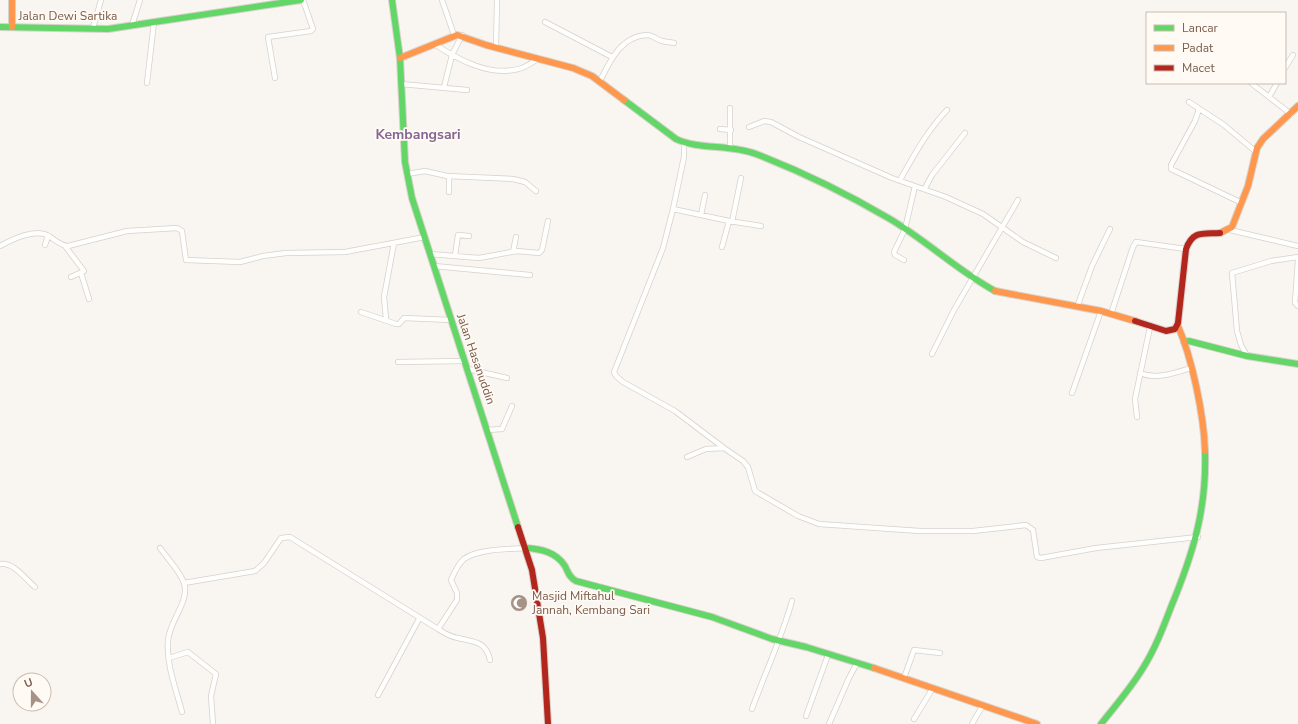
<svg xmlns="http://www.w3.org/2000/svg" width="1298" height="724" viewBox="0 0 1298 724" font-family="'Nunito Sans',sans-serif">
<rect width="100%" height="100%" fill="#f9f5f0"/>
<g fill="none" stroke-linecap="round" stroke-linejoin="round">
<g stroke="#d7d1cb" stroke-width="6">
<path id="street" d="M442 0 454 35
M545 22 612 57
M132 25 140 0
M93 28 101 0
M434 44C459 60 491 78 522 68 527 66 533 62 538 59
M496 48 497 0
M1285 68 1293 55
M275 78 268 37 311 31 313 29 303 0
M600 81C610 61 621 36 647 35 653 35 657 40 662 41 666 42 670 42 674 43
M147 83 154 22
M1251 83 1291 114
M401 84 467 90
M444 87 452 55 462 35
M1269 97 1277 83
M1189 102 1224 125 1255 151
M730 108V147
M1199 109 1195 121 1171 165V169L1242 203
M749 127 764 121 771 122 799 137 892 178 946 197 983 214 1023 242 1056 258
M720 129 731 130
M684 143V157L673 209 663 248 614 372 616 376 623 382 675 411 724 448
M407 174 425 171 447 176 513 179 525 182 536 191
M900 180C914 155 927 131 947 110
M925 188 932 175 965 133
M449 192V176
M673 209 729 221 761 226
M701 215 705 195
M732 222 741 178
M1230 230 1298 246
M45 245 48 236
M0 246C13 239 35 228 49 236 55 240 61 246 68 246L127 231 177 228 182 231 186 260 240 262 263 256 286 253 345 252 425 237
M65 246 84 271 71 277
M722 247 729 221
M513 252 516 237
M430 254 479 258 517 251 539 253 542 250 548 221
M455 256 458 235 469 236
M904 260 895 255 894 252 905 229 915 186
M1298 260 1295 303 1298 306
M434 266 530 275
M81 273 89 299
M1077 307 1092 266 1110 229
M361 312 396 324H399L404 318 451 320
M1111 314 1133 247 1136 242 1186 249
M386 319 384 297 394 243
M932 354 954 310 1018 200
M1247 356 1241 345 1237 331 1232 273 1271 261 1298 257
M398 362 465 361
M468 369 507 378
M1140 373C1156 380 1175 373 1191 368
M1072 393 1101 311
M1137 417 1135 399 1150 327
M488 430 502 429 512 406
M687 457 706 449 724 448 743 461 748 467 755 491 798 516 819 524 920 531H973L1026 525 1033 530 1037 557 1041 558 1096 548 1198 537
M160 548C167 558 180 571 184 583 190 602 169 621 168 641 166 664 176 689 182 712
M0 564C14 562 25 579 35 587
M184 583 255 571 264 563 281 538 290 537 438 629 457 600V593L451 580C454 573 458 564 464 559 477 549 510 549 526 548
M438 629C444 633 451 637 458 638 474 642 486 641 490 660
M169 658 188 652 216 674 211 696 213 724
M904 678 914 650 940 653
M378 695 419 619
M752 709C765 673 782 637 792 601
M806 716 828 655
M914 719 933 688
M829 724 849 678 857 663
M972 724 983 705"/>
</g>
<g stroke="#d9d2cb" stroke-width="8">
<path id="fast" d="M392 0 400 58 405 162 412 198 518 527
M0 27 108 29 301 0
M624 100 676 139C699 150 731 144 756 154 800 171 849 195 890 219 927 241 958 271 995 291
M1184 342 1189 341 1247 356 1298 364
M526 548C541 549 556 552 565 566 568 572 569 577 576 581L712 617 772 639 806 647 874 668
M1101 724C1115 706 1131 688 1143 668 1155 649 1163 628 1171 607 1193 554 1207 509 1205 451"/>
</g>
<g stroke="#d9d2cb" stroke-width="8">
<path id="slow" d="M12 0V27
M400 58 457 35 486 45 573 68 592 76 624 100
M1220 233 1232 227 1248 186 1257 148 1263 139 1298 106
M995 291 1101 311 1135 321
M1178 326C1192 358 1204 415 1205 451
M874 668 1037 724"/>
</g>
<g stroke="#d9d2cb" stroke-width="8">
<path id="jam" d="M1135 321 1166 331 1175 329 1178 323 1186 249C1193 230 1203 234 1220 233
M518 527 532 570 543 638 548 724"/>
</g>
<use href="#street" stroke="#fefefd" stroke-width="4.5"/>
<use href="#fast" stroke="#63d668" stroke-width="6"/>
<use href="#slow" stroke="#ff974d" stroke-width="6"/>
<use href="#jam" stroke="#b3261e" stroke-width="6"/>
</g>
<defs>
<g id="mosque-disc" transform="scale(0.9)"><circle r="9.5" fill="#a69286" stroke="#fffaf3"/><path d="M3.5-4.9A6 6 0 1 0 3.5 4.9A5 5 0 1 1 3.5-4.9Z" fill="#fff"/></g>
</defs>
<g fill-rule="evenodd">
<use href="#mosque-disc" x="519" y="603"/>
</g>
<g text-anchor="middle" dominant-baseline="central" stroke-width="3.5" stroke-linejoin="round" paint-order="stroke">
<g font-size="12" fill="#7a5c4d" stroke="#fffaf3">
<text x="68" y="16">Jalan Dewi Sartika</text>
<text transform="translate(476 359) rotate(71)">Jalan Hasanuddin</text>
</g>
<g font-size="12" fill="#7a5c4d" stroke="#fffaf3" text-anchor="start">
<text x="532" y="596">Masjid Miftahul<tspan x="532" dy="14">Jannah, Kembang Sari</tspan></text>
</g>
<g font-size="14" font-weight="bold" fill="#846695" stroke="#fffaf3">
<text x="418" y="134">Kembangsari</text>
</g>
</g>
<rect x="1146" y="12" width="140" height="72" fill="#fffaf3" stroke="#cabbb1"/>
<rect x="1154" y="25" width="20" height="6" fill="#63d668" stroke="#cabbb1"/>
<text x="1182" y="32" font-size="12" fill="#7a5c4d">Lancar</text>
<rect x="1154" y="45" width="20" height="6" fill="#ff974d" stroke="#cabbb1"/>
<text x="1182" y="52" font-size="12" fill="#7a5c4d">Padat</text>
<rect x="1154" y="65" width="20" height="6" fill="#b3261e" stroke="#cabbb1"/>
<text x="1182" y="72" font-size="12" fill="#7a5c4d">Macet</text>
<g transform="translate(32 692) rotate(339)"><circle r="19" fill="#fffaf3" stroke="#cabbb1"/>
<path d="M0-3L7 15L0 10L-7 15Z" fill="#a69286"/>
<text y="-6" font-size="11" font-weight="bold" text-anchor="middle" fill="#7a5c4d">U</text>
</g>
</svg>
